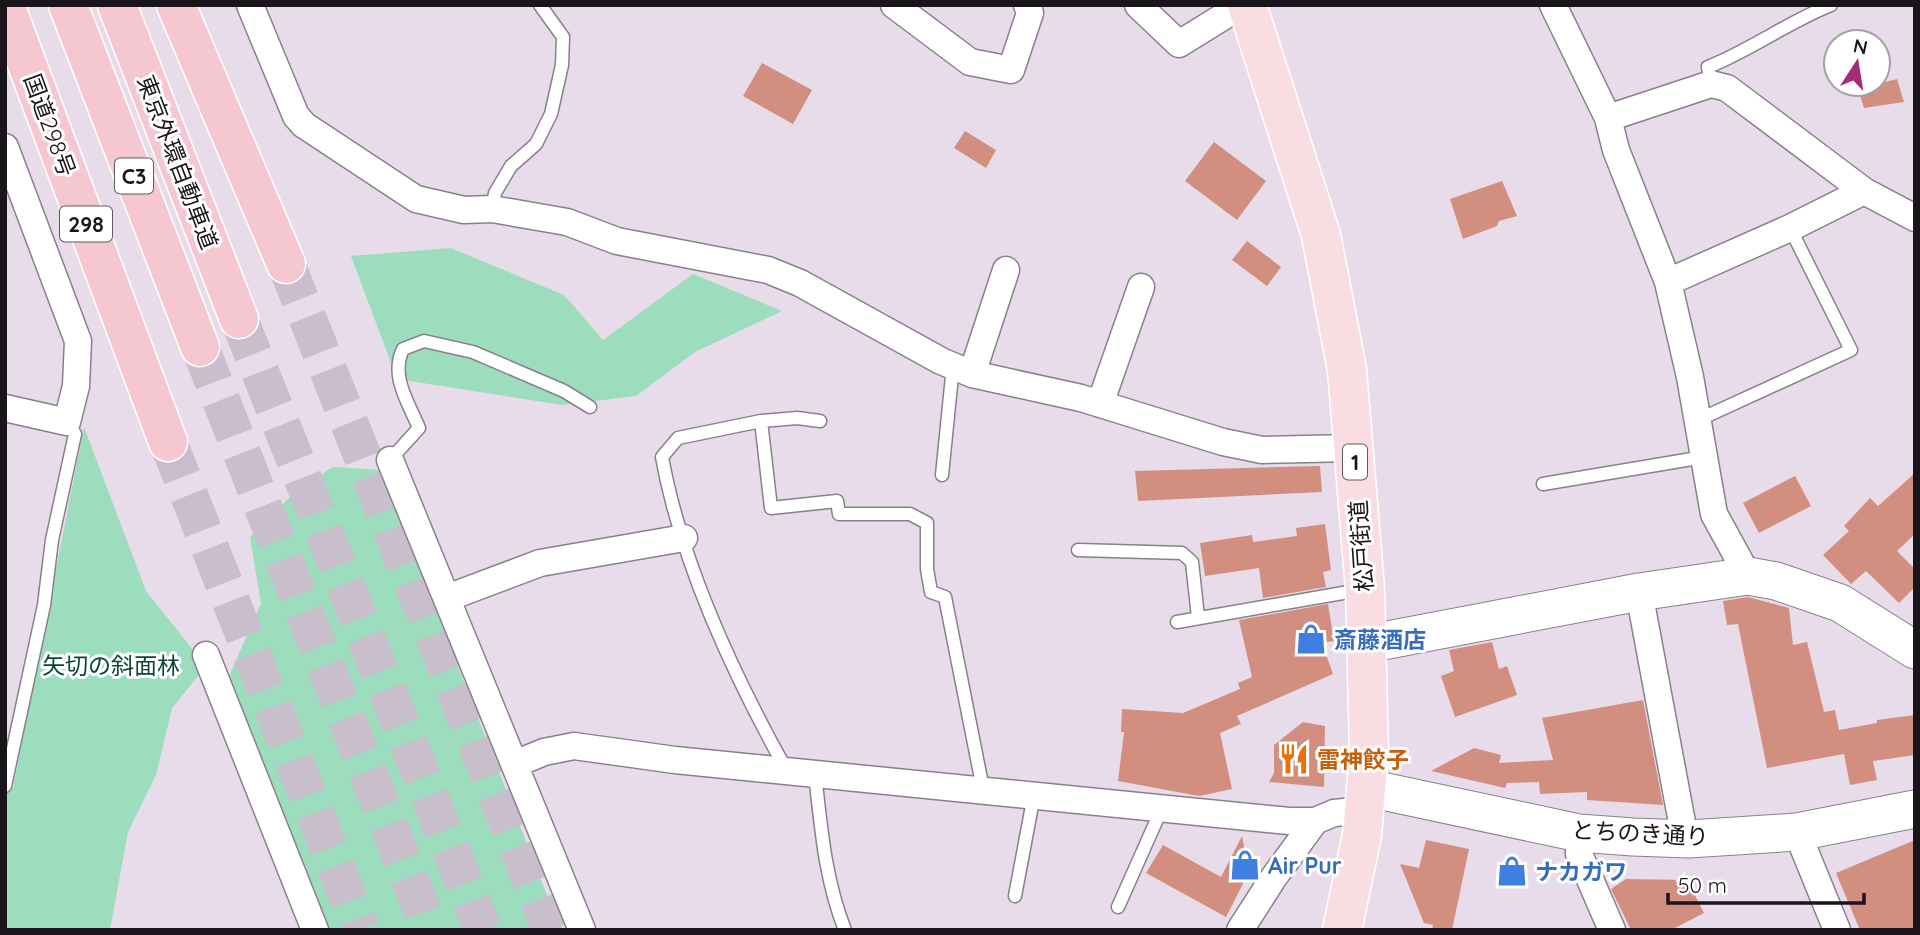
<svg xmlns="http://www.w3.org/2000/svg" width="1920" height="935" viewBox="0 0 1920 935" font-family="Quicksand,'Noto Sans JP',sans-serif">
<rect width="100%" height="100%" fill="#e8dceb"/>
<path fill="#9cddbd" d="M451 248 564 295 603 340 693 274 782 311 695 352 636 396 562 405 397 379 351 256Z
M84 427 146 591 206 666 172 708 156 775 128 832 110 930H5V787L13 788Z
M333 467 382 470 551 906 563 930H329L229 676 261 604 250 537 295 492Z"/>
<path fill="#d28f7f" d="M762 63 812 90 793 124 743 96Z
M1897 79 1904 102 1864 108 1858 89Z
M965 131 996 150 986 168 954 148Z
M1214 142 1266 181 1237 220 1185 181Z
M1502 181 1517 216 1499 221 1497 226 1463 239 1450 199Z
M1247 241 1281 267 1267 286 1232 260Z
M1320 466 1322 492 1138 501 1135 471Z
M1915 473V534L1897 551 1915 569V587L1899 603 1866 571 1851 584 1823 555 1849 531 1844 526 1870 498 1878 506Z
M1795 476 1811 506 1759 533 1743 503Z
M1325 524 1331 570 1323 572 1326 587 1263 598 1259 568 1205 576 1200 543 1252 535 1253 542 1297 536 1296 528Z
M1748 597 1789 608 1793 645 1807 642 1824 712 1835 710 1839 730 1877 723V720L1915 715V755L1873 761 1877 780 1850 785 1844 754 1767 768 1738 624 1727 625 1723 601Z
M1328 604 1334 641 1322 643 1333 674 1237 716 1241 724 1220 733 1232 789 1199 796 1118 781 1124 732H1121L1122 709 1183 713 1240 689 1238 683 1252 677 1239 620Z
M1492 642 1499 669 1507 666 1517 695 1455 717 1441 676 1454 671 1449 650Z
M1643 700 1663 805 1587 800V792L1540 794 1539 782 1507 783 1505 788 1431 771 1474 748 1501 755 1499 763 1553 760 1542 718Z
M1303 722 1325 726 1324 787 1269 782 1274 773V745Z
M1242 836 1249 872 1226 917 1146 873 1163 845 1221 877Z
M1426 840 1469 849 1452 930H1432L1433 925 1424 923 1400 864 1419 868Z
M1915 840V930H1860L1836 873Z
M1626 879 1687 880 1704 913 1671 930H1631L1611 889Z"/>
<g fill="none" stroke-linecap="round" stroke-linejoin="round">
<path stroke="#c9becc" stroke-width="38" stroke-dasharray="38 19" stroke-linecap="butt" d="M286 264 551 930
M239 319 483 930
M200 347 430 930
M168 442 361 930"/>
<g stroke="#8a7f8d" stroke-width="15">
<path id="lane" d="M1711 84 1708 67C1751 50 1788 22 1831 5
M492 209 495 193 511 166 536 144 551 114 562 65 563 37 540 5
M1698 420 1851 350 1790 228
M761 421 797 418 820 421
M390 460 419 428C408 402 390 376 403 349L424 341 473 352 564 391 590 407
M942 475 953 366
M1543 484 1704 457
M1078 550 1182 553 1192 562 1198 617
M1177 622 1360 590
M787 771C735 678 681 562 662 457L678 438 761 421 771 508 837 501 839 514H910L927 523V569L931 592 945 597 983 789
M815 774C821 827 825 880 845 930
M5 786 44 605 52 540 75 434 67 422
M1015 896 1034 795
M1118 907 1162 808"/>
</g>
<g stroke="#8a7f8d" stroke-width="29">
<path id="street" d="M250 5 296 116 304 125 416 199 464 210 492 209 567 222 617 241 768 270 800 283 941 361 972 374 1081 398 1223 442 1262 450 1354 448
M894 5 970 62 1011 70 1030 13 1027 5
M1138 5 1179 44 1242 5
M1553 5 1608 118 1616 150 1668 282 1690 377 1714 514 1748 576
M1608 118 1711 84 1727 88 1864 191 1915 218
M5 147 78 341 76 386 67 422 5 408
M1668 282 1790 228 1864 191
M972 374 1006 270
M1100 404 1141 287
M390 460 582 930
M1639 592 1683 828 1689 839
M447 598 540 563 684 538
M206 655 315 930
M515 764 544 752 574 746 675 760 1289 821H1315
M1797 832 1837 930
M1579 833V854L1612 930
M1240 930 1274 877 1315 821 1334 813 1365 810"/>
</g>
<g stroke="#8a7f8d" stroke-width="39">
<path id="secondary" d="M1367 644 1639 592 1748 576 1776 581 1840 603 1915 650
M1368 788 1579 833 1633 837 1689 839 1797 832 1915 809"/>
</g>
<g stroke="#fff" stroke-width="41">
<path id="primary" d="M1247 5 1321 235 1347 370 1365 589 1369 754 1362 835 1342 930"/>
</g>
<g stroke="#fff" stroke-width="41">
<path id="highway" d="M5 5 168 442
M68 5 200 347
M117 5 239 319
M176 5 286 264"/>
</g>
<use href="#lane" stroke="#fff" stroke-width="12"/>
<use href="#street" stroke="#fff" stroke-width="26"/>
<use href="#secondary" stroke="#fff" stroke-width="37"/>
<use href="#primary" stroke="#f9dde3" stroke-width="38"/>
<use href="#highway" stroke="#f5c7d0" stroke-width="38"/>
</g>
<defs>
<g id="shop-bare" transform="scale(2.415)"><path d="M-5-2.5h2.3a2.7 3.5 0 0 1 5.4 0H5L5.5 6h-11ZM-1.5-2.5h3a1.5 2.3 0 0 0-3 0Z" fill="#3f7fe0" stroke="#fff" stroke-width="2.5" paint-order="stroke"/></g>
<g id="restaurant-bare" transform="scale(2.415)"><path d="M-5-6h1v4h1v-4h1v4h1v-4h1v5L-1.5 .5V6h-2V.5L-5-1ZM5-6V6H3V1.5H1.5Q1.5-4 5-6Z" fill="#e8710a" stroke="#fff" stroke-width="2.5" paint-order="stroke"/></g>
</defs>
<g fill-rule="evenodd">
<use href="#shop-bare" x="1311" y="639"/>
<use href="#restaurant-bare" x="1294" y="759"/>
<use href="#shop-bare" x="1245" y="865"/>
<use href="#shop-bare" x="1512" y="871"/>
</g>
<g text-anchor="middle" dominant-baseline="central" stroke-width="6" stroke-linejoin="round" paint-order="stroke">
<g fill="#fff" stroke="#5e5b5f" stroke-width="2">
<rect x="115" y="158.5" width="38" height="35" rx="5"/>
<rect x="60" y="206.5" width="52" height="35" rx="5"/>
<rect x="1343" y="444.5" width="24" height="35" rx="5"/>
</g>
<g font-size="21" font-weight="bold" fill="#19151a">
<text x="134" y="176">C3</text>
<text x="86" y="224">298</text>
<text x="1355" y="462">1</text>
</g>
<g font-size="23" fill="#19151a" stroke="#fff">
<text transform="translate(50 125) rotate(70)">国道298号</text>
<text transform="translate(178 162) rotate(69)">東京外環自動車道</text>
<text transform="translate(1361 546) rotate(-94)">松戸街道</text>
<text transform="translate(1640 833) rotate(3)">とちのき通り</text>
</g>
<g font-size="23" font-weight="bold" fill="#366cbe" stroke="#fff" text-anchor="start">
<text x="1334" y="639">斎藤酒店</text>
<text x="1268" y="865">Air Pur</text>
<text x="1535" y="871">ナカガワ</text>
</g>
<g font-size="23" fill="#0d4630" stroke="#fff">
<text x="111" y="665">矢切の斜面林</text>
</g>
<g font-size="23" font-weight="bold" fill="#c56008" stroke="#fff" text-anchor="start">
<text x="1317" y="759">雷神餃子</text>
</g>
</g>
<rect width="1920" height="935" fill="none" stroke="#19151a" stroke-width="14"/>
<g transform="translate(1857 63) rotate(12)"><circle r="33" fill="#ffffff" stroke="#a3a1a3" stroke-width="2"/>
<path d="M0-5L12 26L0 18L-12 26Z" fill="#a72979"/>
<text y="-10" font-size="19" font-weight="bold" text-anchor="middle" fill="#19151a">N</text>
</g>
<path d="M1668 893v10h196v-10" fill="none" stroke="#19151a" stroke-width="3.5"/>
<text x="1678" y="893" font-size="21" fill="#19151a" stroke="#ffffff" stroke-width="5" paint-order="stroke">50 m</text>
</svg>
